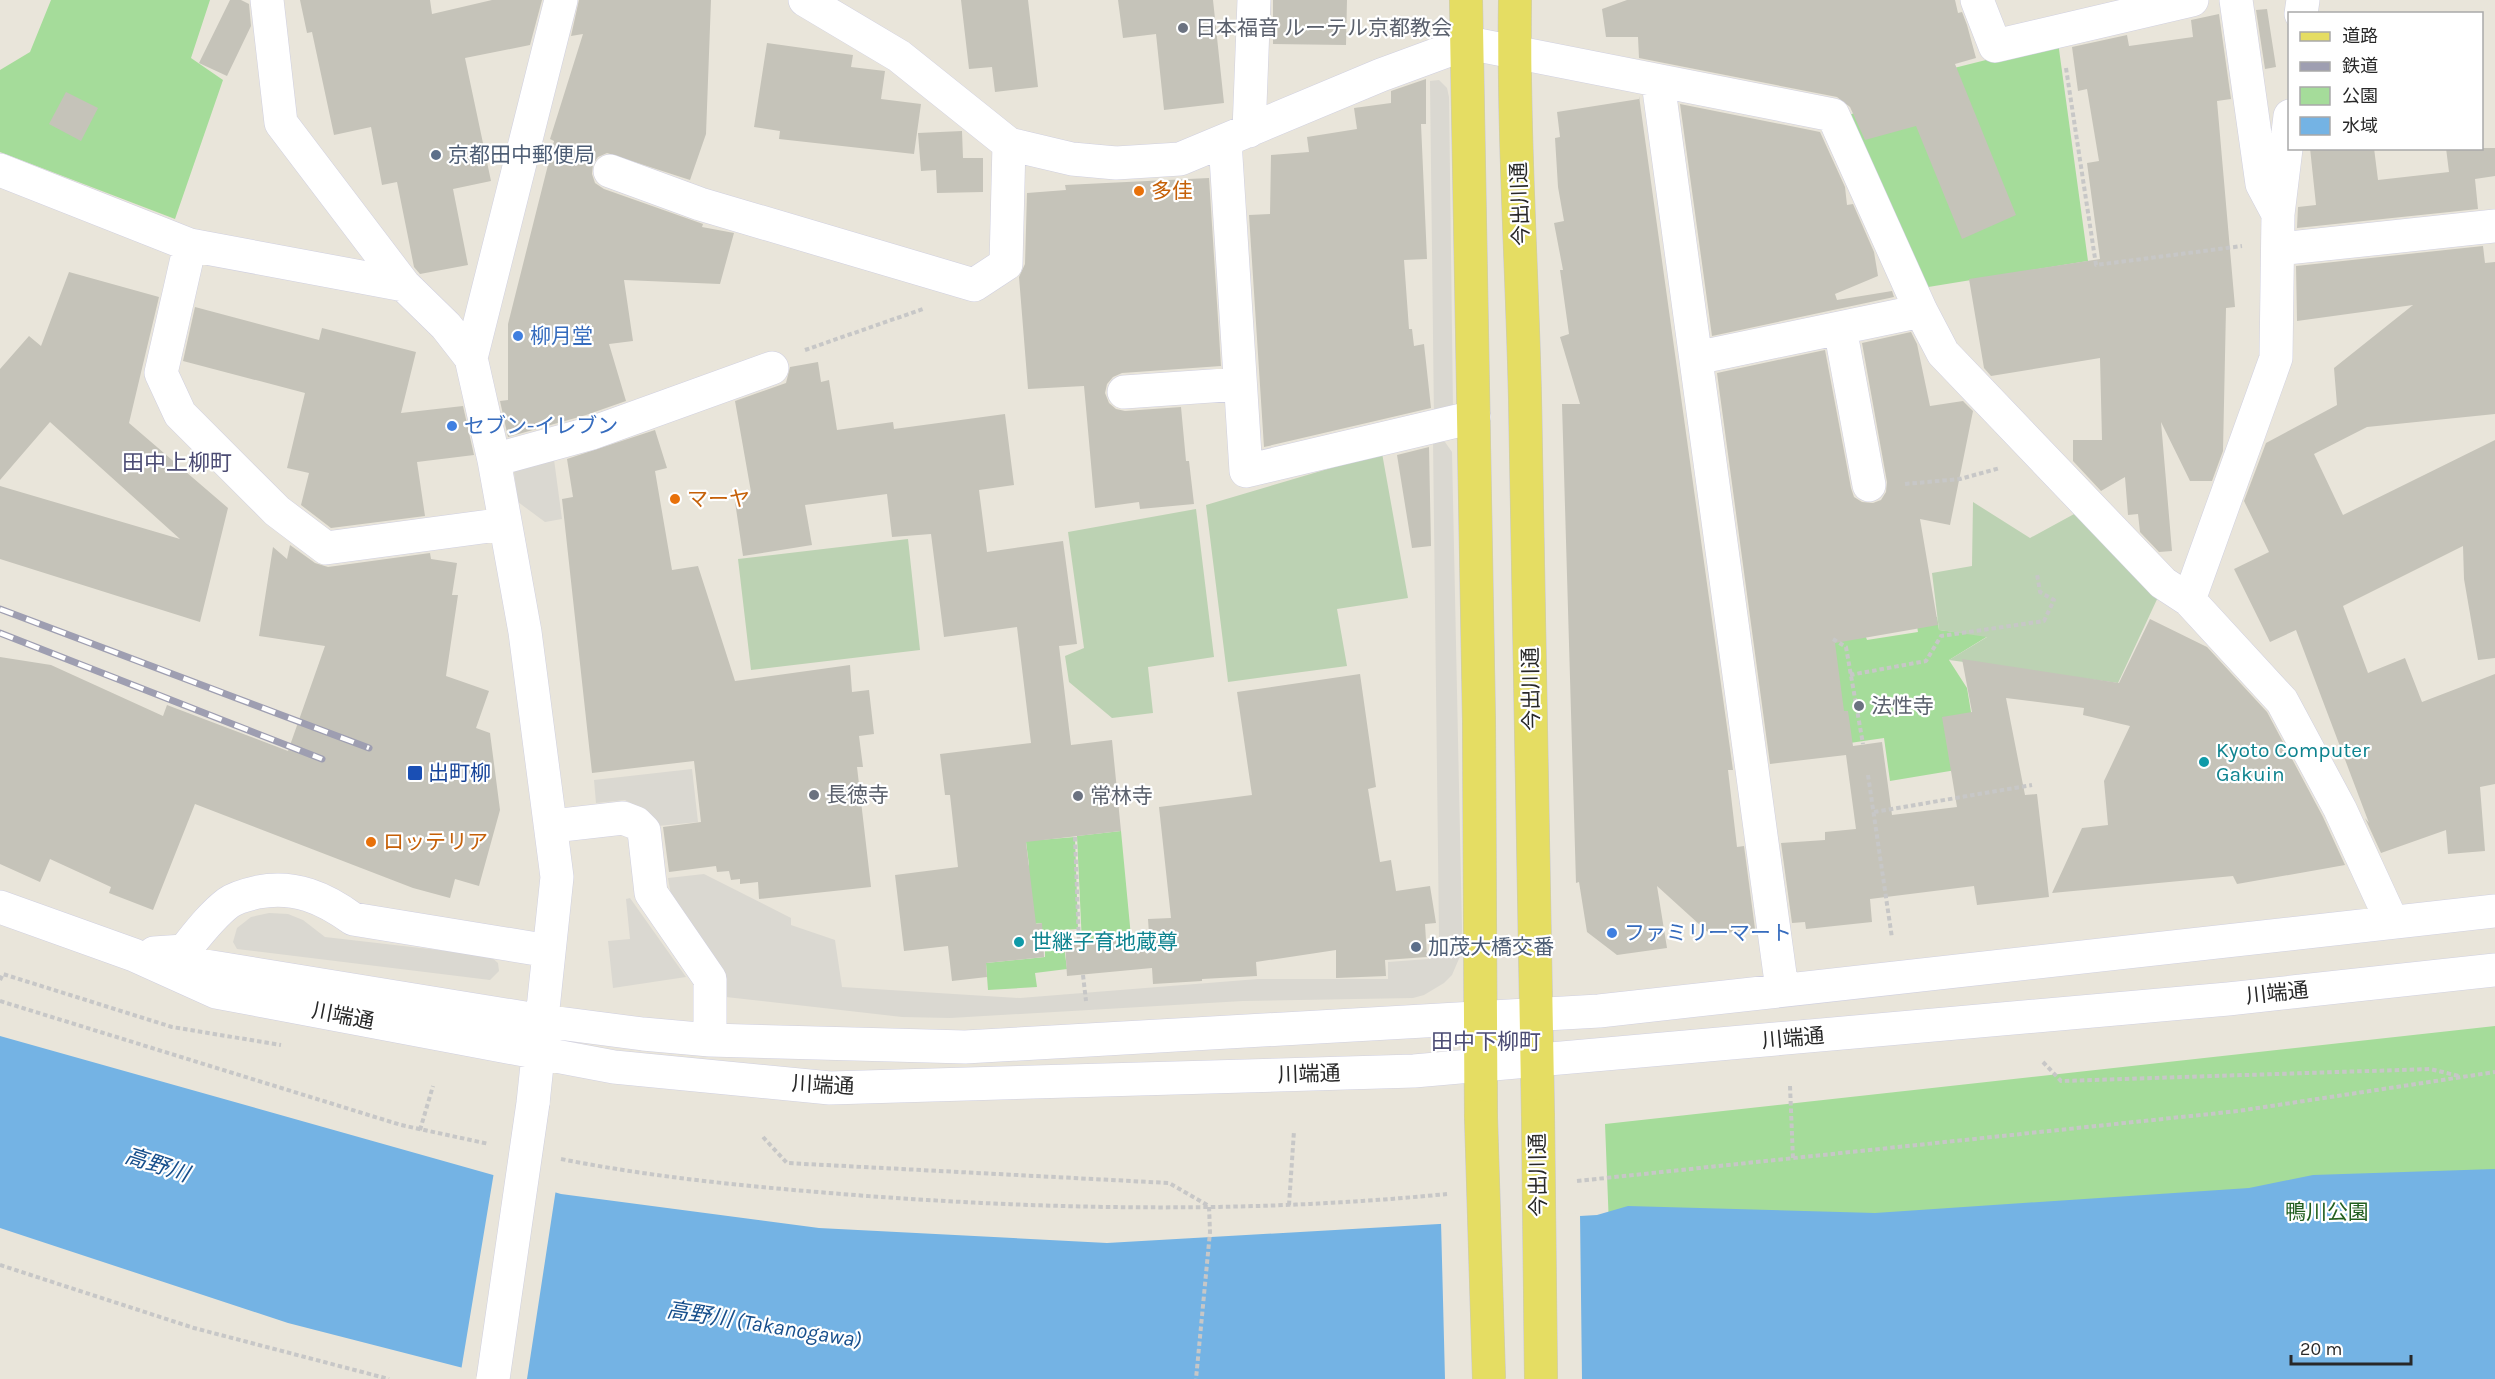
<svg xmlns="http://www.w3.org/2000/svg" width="2495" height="1379" viewBox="0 0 2495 1379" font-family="Karla,'Noto Sans JP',sans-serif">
<rect width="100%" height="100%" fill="#e9e5da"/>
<path fill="#a5dc9a" d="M51 0H210L191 58 223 80 175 219 0 152V70L30 52Z
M2058 42 2088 261 1916 289 1838 119 1890 100 1886 85Z
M1833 608 1863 629 1867 640 1918 632 1916 620 1937 617 1939 630 1988 636 1949 660 1967 688 1980 766 1890 781 1884 738 1843 744 1835 711Z
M1024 826 1039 840 1075 837 1078 929 1042 931V923L983 929 1029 865Z
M1121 831 1133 958 1095 962 1093 942 1082 944 1077 836Z
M1050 946H1064L1067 969 1035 973 1037 987 988 990 986 963 1045 957V950H1050Z
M2495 1026V1379H1615L1605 1124Z"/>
<path fill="#bcd2b3" d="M1382 453 1408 598 1337 609 1347 666 1228 682 1206 505Z
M1973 502 2030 538 2076 513 2159 595 2118 683 1949 660 1987 637 1939 630 1932 573 1972 566Z
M1196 509 1214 657 1148 667 1153 713 1112 718 1069 682 1065 656 1084 648 1068 532Z
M908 539 920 650 751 670 738 559Z"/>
<path fill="#dad8d1" d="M1439 80 1447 88 1449 97 1453 410 1434 420 1430 81Z
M1433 439 1445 442 1452 452 1462 930 1461 954 1452 975 1444 983 1424 995 1413 998 1243 1001 950 1018 902 1017 726 997 671 895 668 878 704 874 791 918V925L835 940 842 987 1020 998 1258 979H1388V962L1428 959 1439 937Z
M553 452 562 519 545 522 518 502 513 465Z
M692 769 698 822 658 826 645 811 625 800 596 803 594 780Z
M630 898 686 977 613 988 608 941 630 939 626 899Z
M269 913 288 914 303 920 325 937 490 956 498 963 499 971 490 980 237 949 233 942 237 928 251 917Z"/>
<path fill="#74b3e4" d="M0 1036 561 1194 819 1228 1107 1243 1597 1215 1628 1206 1875 1213 2249 1188 2313 1175 2495 1169V1379H506L288 1323 0 1228Z"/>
<path fill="#e9e5da" d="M494 1172 556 1189 527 1379H494L461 1371Z
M1580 1213 1582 1379H1445L1441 1221Z"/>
<path fill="#c5c3b9" d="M230 0H241L249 4 251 26 227 76 199 63Z
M300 0H430L432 14 492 0H542L530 45 465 58 491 181 453 189 468 265 420 274 414 267 397 182 382 185 371 127 334 135 312 32 307 33Z
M579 0H711L706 134 690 180 607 153 598 157 593 164 592 174 595 183 604 189 703 224 702 227 734 233 720 284 624 280 633 341 609 344 626 401 586 415 508 437 500 401 508 400V324L554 141 550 139 583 34 571 36Z
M961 0H1028L1038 87 995 92 992 67 969 69Z
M1118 0H1213L1224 103 1164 110 1156 34 1123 38Z
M1273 0H1347L1346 45 1273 44Z
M1627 0H1955L1958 13 1962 12 1967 25 1976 58 1955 64 2016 215 1962 239 1916 126 1865 140 1850 107 1837 97 1639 58 1638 37H1606L1602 9Z
M2267 9 2276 67 2265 69 2256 10Z
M2219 14 2231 99 2217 101 2235 307 2226 308 2223 451 2212 481H2190L2161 422 2172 551 2159 552 2140 532 2138 514 2128 515 2125 477 2101 491 2073 461V440H2102L2100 358 1991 376 1984 368 1969 279 2100 259 2087 163 2099 161 2087 89 2078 91 2072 47 2127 35 2129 46 2193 37 2191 20Z
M767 43 853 55 851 67 885 71 881 99 921 104 914 154 779 139 780 131 754 127Z
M1426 79V124H1421L1427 259 1404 260 1409 329H1412L1414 346 1424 344 1431 408 1264 447 1249 215 1270 214 1271 155 1309 152 1307 137 1357 129 1354 108 1391 103V91Z
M66 92 98 108 81 141 49 124Z
M1639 96 1733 770H1728L1737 847 1744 846 1755 929 1711 935 1657 886 1667 948 1617 955 1587 932 1579 882 1576 883 1562 404H1580L1560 337 1569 334 1560 270H1563L1554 223 1564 221 1558 187 1555 138 1560 137 1557 112 1639 99Z
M1680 104 1820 132 1845 187 1847 205 1853 204 1874 252 1878 276 1835 294 1837 300 1892 291 1894 297 1712 336Z
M962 131 963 158H983V192L937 193 936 170 921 171 918 133Z
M2310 148H2374L2378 180 2449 172 2446 148H2495V176L2475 179 2478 209 2297 228 2298 207 2316 205Z
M1209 178 1221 366 1122 373 1113 377 1107 384 1105 393 1109 403 1116 409 1125 411 1181 407 1186 461H1189L1194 504 1140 509 1139 502 1095 508 1084 386 1028 389 1019 277 1025 264 1027 193 1066 190 1065 185Z
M2483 246 2485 263 2495 262V414L2367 427 2314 454 2343 515 2495 440V658L2478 660 2464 579 2463 546 2343 606 2368 673 2405 658 2422 702 2495 674V784L2480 787 2485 851 2448 854 2446 830 2381 853 2365 818 2369 823 2296 630 2270 642 2234 569 2269 552 2244 501 2266 443 2337 405 2334 368 2413 305 2297 321 2296 266Z
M69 272 159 297 129 423 228 508 200 622 0 559V486L180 539 50 422 0 480V369L29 336 41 346Z
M195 307 319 340 322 328 416 352 401 413 463 406 474 455 417 462 425 516 331 528 301 505 309 473 287 468 305 393 183 361Z
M1911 332 1917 344 1930 406 1963 401 1973 411 1950 525 1920 519 1938 625 1835 643 1844 711H1848L1853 746 1882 742 1892 815 1957 807 1942 717 1972 712 1962 659 2119 683 2150 619 2207 647 2267 712 2323 817 2345 865 2237 884 2233 876 2052 893 2082 828 2108 825 2104 781 2130 726 2083 715 2084 708 2006 698 2025 795 2037 794 2049 897 1977 905 1974 886 1870 899 1872 922 1806 929 1805 922 1792 923 1781 843 1825 840V832L1856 829 1846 755 1770 764 1717 373 1825 350 1851 488 1854 497 1862 502 1873 503 1881 500 1886 492 1887 482 1862 343Z
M818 362 821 382 829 380 837 430 893 422 894 429 1005 414 1014 485 979 490 987 552 1063 541 1077 644 1059 646 1071 745 1112 740 1121 831 1026 842 1036 924 1042 923 1044 957 986 963 987 977 952 981 948 946 904 951 895 875 958 867 950 795H945L940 754 1031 743 1017 627 944 637 931 534 892 537 887 494 805 505 812 545 743 556 734 495 751 492 735 401 786 383 790 367Z
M655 430 667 468 655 471 672 570 698 566 735 681 850 665 852 692 869 690 874 734 859 736 863 767H857L871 887 759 899 758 882 740 884V879L731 880 729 871 717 872 716 866 669 872 663 827 701 822 694 761 592 773 562 499 573 497 567 459Z
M1429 447 1431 546 1412 548 1397 455Z
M290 545 315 563 328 567 430 553 431 559 457 563 452 595H458L446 676 489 691 476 728 490 733 500 810 479 886 455 879 450 898 413 888 195 804 153 910 109 893 111 887 50 859 40 882 0 864V657L51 665 163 716 167 705 288 751 325 646 259 636 273 547 287 559Z
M1360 674 1376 787 1368 789 1380 862 1391 860 1396 891 1430 886 1436 923 1425 924 1427 957 1385 960 1386 976 1336 978V950L1256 962 1257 976 1202 979V981L1153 984 1152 968 1067 976 1065 943 1082 944 1149 934 1148 919 1171 918 1159 807 1252 795 1237 692Z"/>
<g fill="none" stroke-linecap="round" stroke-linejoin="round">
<g stroke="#d0d0e0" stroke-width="34">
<path id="minor" d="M267 0 281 123 404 285 446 326 471 358 494 460 525 632 557 877 533 1103
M805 0 899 56 1009 144 1072 159 1116 163 1180 159 1381 75 1468 43 1833 115 1921 311 1943 353 2163 583 2189 600
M1977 0 1995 46 2192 0
M2236 0 2262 184 2278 214 2276 358 2189 600 2282 701 2340 809 2392 922
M2301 14 2303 0
M1658 82 1782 989
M1249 131 1254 0
M1225 141 1246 471 1474 417
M0 170 190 245 404 285
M610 171 700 204 974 285 1006 264 1009 144
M2278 214 2290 116
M190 245 161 373 180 414 277 511 326 548 505 524
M2279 249 2495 226
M1840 328 1869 485
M471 358 561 0
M1696 358 1921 311
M1124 392 1240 384
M494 460 592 433 772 368
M553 826 623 818 636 823 644 831 651 893 710 979V1040
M0 907 134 955 216 992 614 1067 830 1088 1414 1071 2228 999 2495 970
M154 953 184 951C197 935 211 916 228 903 236 897 249 894 258 892 295 885 324 898 353 919L549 951
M175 961 543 1021 643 1034 710 1040 965 1047 1599 1011 2495 911"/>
</g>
<g stroke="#c7c7c7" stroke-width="34">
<path id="major" d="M1466 0 1479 721 1481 1117
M1515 0C1513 132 1522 266 1525 398 1530 637 1533 877 1538 1116"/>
</g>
<path stroke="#c7c7c7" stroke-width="4" stroke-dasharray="4.5 3" stroke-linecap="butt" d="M2066 68 2096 265 2242 246
M559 156 575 161
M805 350 923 309
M1905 484 1960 479 2000 468
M1833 639 1846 647 1863 744
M1850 675 1926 661 1941 636 2044 621 2054 600 2040 592 2037 574
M1868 775 1892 938
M1874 812 2032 785
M1075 837 1079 943
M1083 975 1086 1001
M0 980 3 974 172 1027 281 1045
M0 1001 401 1125 489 1144
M2043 1062 2061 1081 2430 1069 2459 1076
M1790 1086 1793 1159
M420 1130 433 1086
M763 1137 787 1163 1169 1183 1209 1206 1210 1232 1196 1379
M561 1159C661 1179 765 1188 867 1196 1060 1210 1254 1213 1447 1194
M1577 1181 2238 1111 2495 1072
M1289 1205 1294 1131
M0 1265 194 1328 389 1379"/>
<use href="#minor" stroke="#fff" stroke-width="33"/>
<use href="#major" stroke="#e5dd63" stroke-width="33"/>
<g stroke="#9e9eb1" stroke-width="7">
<path id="rail" d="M0 609 369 748
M0 633 322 759"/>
</g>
<use href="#rail" stroke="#fff" stroke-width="4.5" stroke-dasharray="14" stroke-linecap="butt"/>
<g stroke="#d0d0e0" stroke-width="34" stroke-linecap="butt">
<path id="minor-bridge" d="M493 1379 533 1103"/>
</g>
<g stroke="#c7c7c7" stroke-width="34" stroke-linecap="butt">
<path id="major-bridge" d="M1538 1116 1541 1379
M1481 1117 1489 1379"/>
</g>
<use href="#minor-bridge" stroke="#fff" stroke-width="33"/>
<use href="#major-bridge" stroke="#e5dd63" stroke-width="33"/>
</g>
<g fill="#6b7280" stroke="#fff" stroke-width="2">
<circle cx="1183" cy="28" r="6"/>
<circle cx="1859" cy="706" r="6"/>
<circle cx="814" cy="795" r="6"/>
<circle cx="1078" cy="796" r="6"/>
</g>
<g fill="#5c6f8a" stroke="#fff" stroke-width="2">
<circle cx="436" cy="155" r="6"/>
<circle cx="1416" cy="947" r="6"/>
</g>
<g fill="#e8710a" stroke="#fff" stroke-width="2">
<circle cx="1139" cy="191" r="6"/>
<circle cx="675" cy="499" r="6"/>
<circle cx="371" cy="842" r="6"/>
</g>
<g fill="#3f7fe0" stroke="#fff" stroke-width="2">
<circle cx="518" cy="336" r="6"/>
<circle cx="452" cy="426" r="6"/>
<circle cx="1612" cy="933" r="6"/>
</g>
<g fill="#0f9aa8" stroke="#fff" stroke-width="2">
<circle cx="2204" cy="762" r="6"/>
<circle cx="1019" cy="942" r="6"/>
</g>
<rect fill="#1a4fb4" stroke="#fff" stroke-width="2" x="407" y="765" width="16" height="16" rx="3"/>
<g text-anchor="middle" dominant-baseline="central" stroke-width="4.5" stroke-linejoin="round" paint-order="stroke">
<g font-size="21" fill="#5b616d" stroke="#fff" text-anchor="start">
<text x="1195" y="28">日本福音 ルーテル京都教会</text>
<text x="1871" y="706">法性寺</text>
<text x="826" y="795">長徳寺</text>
<text x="1090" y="796">常林寺</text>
</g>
<g font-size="21" fill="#4e5e75" stroke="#fff" text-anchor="start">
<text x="448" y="155">京都田中郵便局</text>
<text x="1428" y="947">加茂大橋交番</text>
</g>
<g font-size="21" fill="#c56008" stroke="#fff" text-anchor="start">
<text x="1151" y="191">多佳</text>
<text x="687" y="499">マーヤ</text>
<text x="383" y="842">ロッテリア</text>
</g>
<g font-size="21" fill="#282828" stroke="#fff">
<text transform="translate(1520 204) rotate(-92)">今出川通</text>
<text transform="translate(1531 689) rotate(-91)">今出川通</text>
<text transform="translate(2277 993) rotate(-6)">川端通</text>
<text transform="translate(343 1016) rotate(11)">川端通</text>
<text transform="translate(1793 1038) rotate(-5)">川端通</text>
<text transform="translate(1309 1074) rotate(-2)">川端通</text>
<text transform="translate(823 1085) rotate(3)">川端通</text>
<text transform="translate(1538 1175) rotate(-91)">今出川通</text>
</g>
<g font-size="21" fill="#366cbe" stroke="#fff" text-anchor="start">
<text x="530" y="336">柳月堂</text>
<text x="464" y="426">セブン-イレブン</text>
<text x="1624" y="933">ファミリーマート</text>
</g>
<g font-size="21" fill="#0d838f" stroke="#fff" text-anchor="start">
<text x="2216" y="750">Kyoto Computer<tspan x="2216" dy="24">Gakuin</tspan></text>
<text x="1031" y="942">世継子育地蔵尊</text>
</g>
<g font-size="21" fill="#164399" stroke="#fff" text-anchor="start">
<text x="428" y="773">出町柳</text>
</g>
<g font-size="21" fill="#205e1e" stroke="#fff">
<text x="2327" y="1212">鴨川公園</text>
</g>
<g font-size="22" fill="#4c4c74" stroke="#fff">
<text x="177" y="463">田中上柳町</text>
<text x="1486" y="1042">田中下柳町</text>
</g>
<g font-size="22" font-style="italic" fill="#174f8c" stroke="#fff">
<text transform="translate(157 1165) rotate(18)">高野川</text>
<text transform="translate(764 1325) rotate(9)">高野川 (Takanogawa)</text>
</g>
</g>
<rect x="2288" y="12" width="195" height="138" fill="#ffffff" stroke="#a9a9a9" stroke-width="1.5"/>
<rect x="2300" y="32" width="30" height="9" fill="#e5dd63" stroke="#a9a9a9" stroke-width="1.5"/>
<text x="2342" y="42" font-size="18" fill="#282828">道路</text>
<rect x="2300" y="62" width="30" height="9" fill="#9e9eb1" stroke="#a9a9a9" stroke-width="1.5"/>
<text x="2342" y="72" font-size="18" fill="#282828">鉄道</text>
<rect x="2300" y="87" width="30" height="18" fill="#a5dc9a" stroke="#a9a9a9" stroke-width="1.5"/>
<text x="2342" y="102" font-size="18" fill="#282828">公園</text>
<rect x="2300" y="117" width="30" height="18" fill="#74b3e4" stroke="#a9a9a9" stroke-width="1.5"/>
<text x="2342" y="132" font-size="18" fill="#282828">水域</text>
<path d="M2291 1355v9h120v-9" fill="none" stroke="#282828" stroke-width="3"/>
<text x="2300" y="1355" font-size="18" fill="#282828" stroke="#ffffff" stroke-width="4.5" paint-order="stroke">20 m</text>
</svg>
